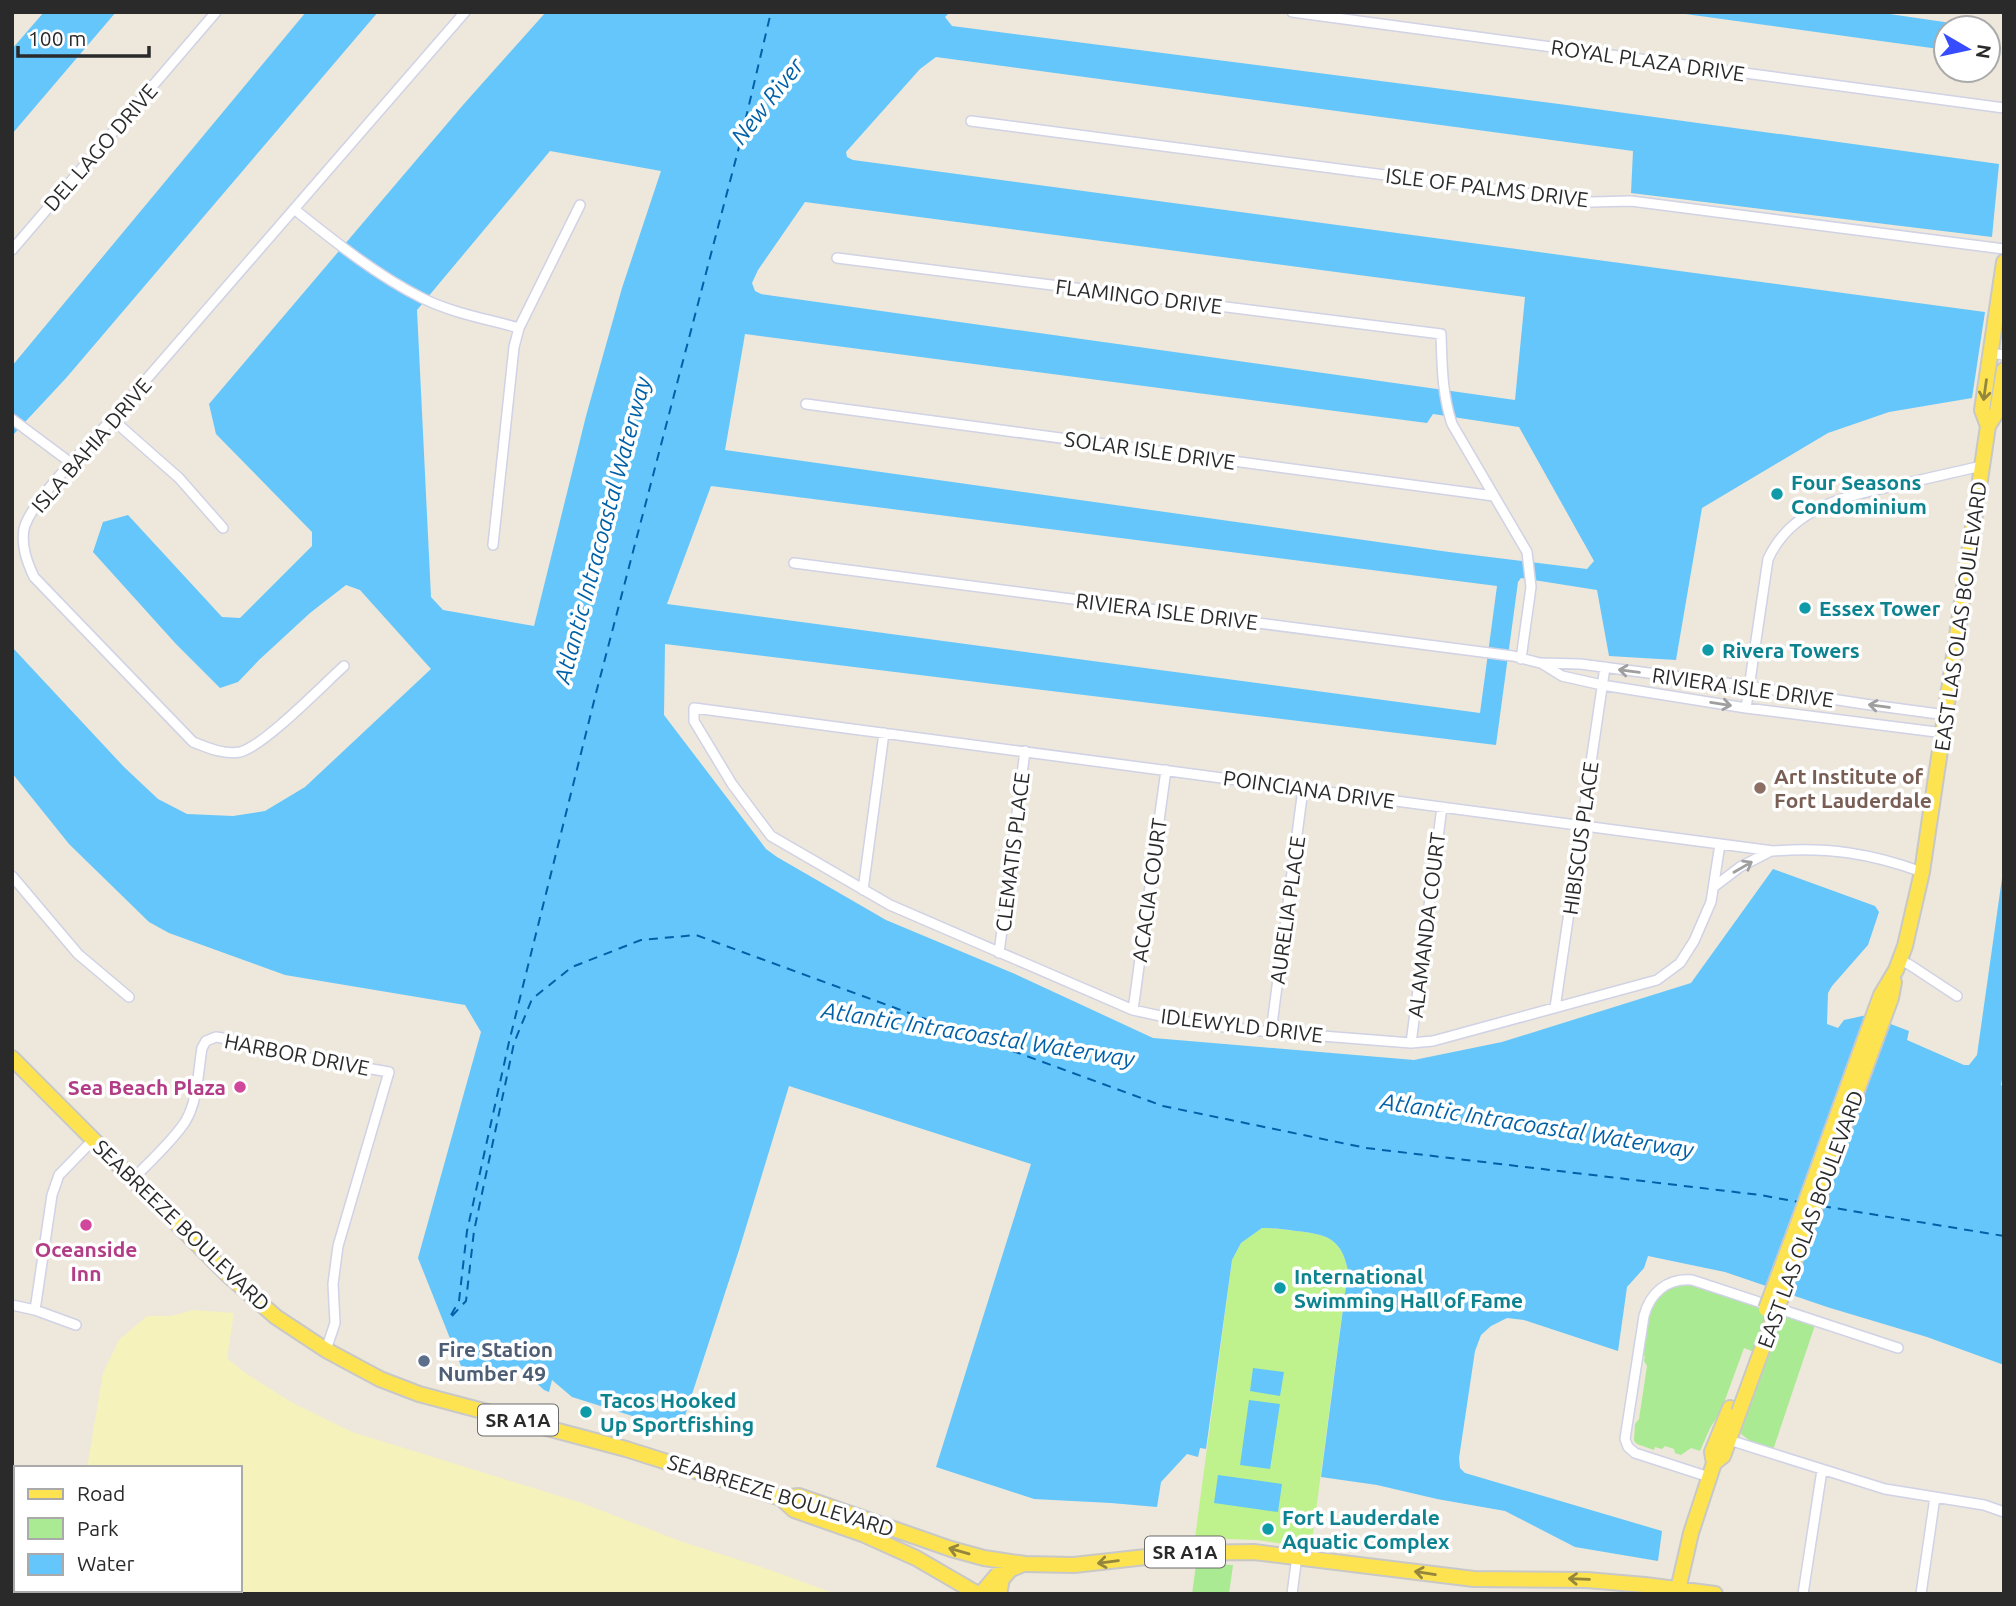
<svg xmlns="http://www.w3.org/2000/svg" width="2016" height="1606" viewBox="0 0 2016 1606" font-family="Ubuntu,sans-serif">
<rect width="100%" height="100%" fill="#eee7db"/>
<path fill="#a9ea92" d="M1678 1285 1694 1286 1815 1325 1773 1450 1753 1443 1741 1434 1742 1422 1767 1357 1744 1348 1721 1411 1710 1428 1700 1451 1691 1448 1681 1455 1675 1453 1674 1449 1665 1446 1662 1449 1655 1447 1654 1450 1637 1444 1634 1441 1635 1424 1639 1419 1647 1366 1644 1361 1645 1356 1642 1355C1646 1323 1644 1298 1678 1285Z
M1215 1564 1233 1565 1229 1594H1192L1196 1565Z"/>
<path fill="#f6f2bb" d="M193 1310 234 1313 227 1358 244 1372 291 1402 352 1432 582 1503 680 1541 767 1569 836 1594H226L205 1590H240V1468H87L103 1373 119 1340 147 1316H171Z"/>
<path fill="#bff28d" d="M1262 1228C1274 1228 1285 1229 1296 1231 1326 1234 1342 1238 1348 1271L1311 1548 1257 1540 1195 1538 1232 1260 1241 1243Z"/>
<path fill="#64c6fa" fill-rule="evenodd" d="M44 12H116L12 134V49Z
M306 12H378L67 377 12 436V366Z
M546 12H950L945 17 952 26 1559 104 1999 164 1992 237 1631 193 1633 151 936 57 920 69 846 152 847 157 853 160 1985 312 1972 398 1889 412 1828 433 1702 508 1676 660 1609 656 1597 590 1521 578 1518 582 1496 745 665 644 664 715 766 849 777 857 886 920 1015 974 1153 1038 1414 1060 1502 1042 1691 983 1773 869 1875 906 1879 912 1868 945 1832 986 1828 993 1827 1024 1838 1028 1844 1020 1867 1015 1909 1031 1907 1040 1964 1065H1969L1977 1055 2004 864V1068L2001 1085 2004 1087V1365L1927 1337 1827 1307 1725 1272 1648 1256 1644 1268 1627 1287 1618 1351 1524 1320 1507 1318 1491 1326 1481 1335 1475 1351 1459 1458 1460 1468 1465 1473 1662 1531 1658 1561 1575 1547 1505 1511 1437 1499 1377 1485 1321 1477 1348 1271C1342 1238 1326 1234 1296 1231 1285 1229 1274 1228 1262 1228L1241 1243 1232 1260 1206 1449 1200 1448 1198 1457 1187 1454 1161 1482 1157 1507 1111 1503 1034 1499 936 1467 1031 1164 789 1086 739 1250 680 1431 572 1397 552 1380 549 1392 544 1390 517 1365 513 1382 461 1366 418 1258 481 1032 465 1005 285 975 169 933 149 922 69 844 12 773V647L124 767 158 799 187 814 233 816 265 811 305 787 431 669 360 590 346 585 310 613 259 660 238 682 220 688 176 644 93 552 103 522 128 515 222 617 240 618 312 546V532L216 434 209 404 463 105ZM550 151 661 171 622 288 586 416 534 626 443 610 431 597 417 310ZM805 202 1525 297 1515 400 761 294 755 291 752 283 758 270ZM745 334 1427 423 1433 414 1519 427 1594 561 1587 569 1449 552 725 450ZM711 486 1497 586 1480 713 667 604Z
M1671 12H1876L1985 28H1946V50Z
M1253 1368 1284 1372 1280 1396 1250 1391Z
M1249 1400 1280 1404 1270 1469 1240 1465Z
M1218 1475 1282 1484 1278 1512 1214 1503Z
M12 1566 16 1567V1590H205L226 1594H12Z"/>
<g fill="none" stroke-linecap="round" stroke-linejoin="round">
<path stroke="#0061a9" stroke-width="2" stroke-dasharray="9 7" stroke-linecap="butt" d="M1822 1206 2004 1236
M451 1315 459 1301 467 1231 509 1042 596 693 739 147 771 12
M452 1316 466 1301 474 1231 514 1043 532 999 572 967 641 940 696 935 1163 1106 1366 1148 1760 1195 1799 1202"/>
<g stroke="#d0d2e5" stroke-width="12">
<path id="minor" d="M1292 12 2004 108
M971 121 1592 202 1631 201 2004 249
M294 209C334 241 376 275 422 298 452 313 487 319 519 328
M12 250 216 12
M837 258 1441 334C1442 365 1442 394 1452 424L1527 552 1531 587 1521 659
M1991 353 2004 355
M806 404 1494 496
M12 419 71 463
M112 419 179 478 223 528
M493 545 514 347 519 328 580 205
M794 563 1482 652 1513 656 1540 663 1580 664 1748 686 1864 704 1946 715
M1541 663 1562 676 1602 685 1746 708 1944 733
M344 666C324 684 263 747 240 752 224 755 208 748 193 742L34 577C27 562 21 546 24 529 30 502 91 442 112 419L465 12
M1746 708 1768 559C1792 507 1846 496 1898 485 1926 479 1954 472 1982 466
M1720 844 1711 902 1694 941 1680 963 1657 980 1433 1041 1411 1043 1271 1032 1197 1024 1133 1010 890 905 771 836 732 784 694 721V708L1773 851C1828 847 1870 853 1922 872
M12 876 78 954 129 997
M1715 886 1740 867 1771 851
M863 890 884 733
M999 953 1025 751
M1900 960 1910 965 1957 996
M1555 1008 1605 667
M1133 1010 1166 770
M1271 1032 1303 789
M1411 1043 1442 807
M134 1178C151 1160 171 1143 185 1122 198 1101 198 1072 202 1048L206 1041 216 1037 240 1041 286 1054 389 1072 338 1246 333 1284 335 1323 326 1350
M12 1305 35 1310 76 1325
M35 1310 52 1195 59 1175 94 1139
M1729 1440 1885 1489 1984 1505 2004 1512
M1709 1477 1635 1453 1628 1447 1625 1439 1644 1316C1650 1293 1667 1278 1692 1280L1898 1348
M1292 1594 1297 1556
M1803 1594 1822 1470
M1921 1594 1935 1497"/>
</g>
<g stroke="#c8c8c8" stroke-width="18">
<path id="primary" d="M1988 426 1982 410 2004 262
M12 1058 227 1274 276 1317 326 1350 380 1379 419 1394 626 1449 781 1498 799 1496 951 1549 984 1558 1025 1564 1074 1565 1182 1553 1254 1552 1474 1579 1587 1580 1645 1585 1715 1594
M1800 1218 1881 995 1896 970 1905 946 1922 872 1988 426 1997 412 2004 370
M1809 1221 1891 998 1894 982
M1714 1463 1723 1456 1739 1412
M781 1498 794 1510 865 1535 916 1558 978 1594
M981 1594 997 1575 1021 1565
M999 1594 1002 1579 1009 1571
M1677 1594 1691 1533 1714 1463 1712 1452 1730 1408"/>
</g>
<use href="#minor" stroke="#fff" stroke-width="9"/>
<use href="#primary" stroke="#fee350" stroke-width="14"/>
<g stroke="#c8c8c8" stroke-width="18" stroke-linecap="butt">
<path id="primary-bridge" d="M1766 1309 1800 1218
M1739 1412 1809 1221"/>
</g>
<use href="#primary-bridge" stroke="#fee350" stroke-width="14"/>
</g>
<defs><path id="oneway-shaft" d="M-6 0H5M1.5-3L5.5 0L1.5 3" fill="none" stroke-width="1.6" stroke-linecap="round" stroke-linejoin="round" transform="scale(1.75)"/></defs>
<g stroke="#94863d">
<use href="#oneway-shaft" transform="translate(1985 390) rotate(98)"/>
<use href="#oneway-shaft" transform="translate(959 1551) rotate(-164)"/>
<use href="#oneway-shaft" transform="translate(1108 1562) rotate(173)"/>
<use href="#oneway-shaft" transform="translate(1425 1573) rotate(-171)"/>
<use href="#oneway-shaft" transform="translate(1579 1579) rotate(-178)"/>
</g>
<g stroke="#9f9f9f">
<use href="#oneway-shaft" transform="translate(1629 671) rotate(-173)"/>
<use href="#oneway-shaft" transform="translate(1721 704) rotate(9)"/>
<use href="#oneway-shaft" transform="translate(1879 706) rotate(-173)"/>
<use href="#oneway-shaft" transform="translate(1743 867) rotate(-30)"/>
</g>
<g fill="#0f9aa8" stroke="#fff" stroke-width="2.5">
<circle cx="1777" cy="494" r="7"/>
<circle cx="1805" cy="608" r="7"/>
<circle cx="1708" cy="650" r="7"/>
<circle cx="1280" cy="1288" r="7"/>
<circle cx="586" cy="1412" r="7"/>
<circle cx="1268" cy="1529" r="7"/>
</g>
<circle fill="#8d6e63" stroke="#fff" stroke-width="2.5" cx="1760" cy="788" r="7"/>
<g fill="#d1479c" stroke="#fff" stroke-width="2.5">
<circle cx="240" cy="1087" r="7"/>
<circle cx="86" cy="1225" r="7"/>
</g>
<circle fill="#5c6f8a" stroke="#fff" stroke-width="2.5" cx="424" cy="1361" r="7"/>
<g text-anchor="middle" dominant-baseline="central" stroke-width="7" stroke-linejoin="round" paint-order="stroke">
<g fill="#fff" stroke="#6a6a6a" stroke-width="2">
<rect x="478" y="1404.5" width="80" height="31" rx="5"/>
<rect x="1145" y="1536.5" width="80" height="31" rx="5"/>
</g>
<g font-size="19" font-weight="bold" fill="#2a2a2a">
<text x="518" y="1420">SR A1A</text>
<text x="1185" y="1552">SR A1A</text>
</g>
<g font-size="21" fill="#2a2a2a" stroke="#fff">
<text transform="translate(1648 60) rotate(8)">ROYAL PLAZA DRIVE</text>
<text transform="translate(100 147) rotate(-49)">DEL LAGO DRIVE</text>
<text transform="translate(1487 187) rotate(7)">ISLE OF PALMS DRIVE</text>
<text transform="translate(1139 296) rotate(7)">FLAMINGO DRIVE</text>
<text transform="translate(91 445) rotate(-49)">ISLA BAHIA DRIVE</text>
<text transform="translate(1150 450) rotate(8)">SOLAR ISLE DRIVE</text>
<text transform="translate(1167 611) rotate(7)">RIVIERA ISLE DRIVE</text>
<text transform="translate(1960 616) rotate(-82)">EAST LAS OLAS BOULEVARD</text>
<text transform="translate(1743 687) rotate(8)">RIVIERA ISLE DRIVE</text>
<text transform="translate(1309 789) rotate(8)">POINCIANA DRIVE</text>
<text transform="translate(1580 838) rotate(-82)">HIBISCUS PLACE</text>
<text transform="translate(1012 852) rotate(-83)">CLEMATIS PLACE</text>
<text transform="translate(1149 890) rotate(-82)">ACACIA COURT</text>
<text transform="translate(1287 910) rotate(-82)">AURELIA PLACE</text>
<text transform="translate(1426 925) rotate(-83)">ALAMANDA COURT</text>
<text transform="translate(1242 1025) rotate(7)">IDLEWYLD DRIVE</text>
<text transform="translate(297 1054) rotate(11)">HARBOR DRIVE</text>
<text transform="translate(1810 1219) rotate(-70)">EAST LAS OLAS BOULEVARD</text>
<text transform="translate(182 1225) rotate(44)">SEABREEZE BOULEVARD</text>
<text transform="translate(781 1495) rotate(17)">SEABREEZE BOULEVARD</text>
</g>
<g font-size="21" font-weight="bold" fill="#0d838f" stroke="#fff" text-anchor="start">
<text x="1791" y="482">Four Seasons<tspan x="1791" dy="24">Condominium</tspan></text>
<text x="1819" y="608">Essex Tower</text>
<text x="1722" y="650">Rivera Towers</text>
<text x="1294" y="1276">International<tspan x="1294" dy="24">Swimming Hall of Fame</tspan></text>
<text x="600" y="1400">Tacos Hooked<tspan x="600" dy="24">Up Sportfishing</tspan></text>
<text x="1282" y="1517">Fort Lauderdale<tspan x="1282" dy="24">Aquatic Complex</tspan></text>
</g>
<g font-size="21" font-weight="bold" fill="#785e54" stroke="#fff" text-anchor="start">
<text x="1774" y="776">Art Institute of<tspan x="1774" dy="24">Fort Lauderdale</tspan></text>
</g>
<g font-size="21" font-weight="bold" fill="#b23c85" stroke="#fff" text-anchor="end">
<text x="226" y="1087">Sea Beach Plaza</text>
<text x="86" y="1249" text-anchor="middle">Oceanside<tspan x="86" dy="24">Inn</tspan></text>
</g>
<g font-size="21" font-weight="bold" fill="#4e5e75" stroke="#fff" text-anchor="start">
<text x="438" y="1349">Fire Station<tspan x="438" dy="24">Number 49</tspan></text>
</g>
<g font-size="23" font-style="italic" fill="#0061a9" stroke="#fff">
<text transform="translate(767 101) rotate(-52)">New River</text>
<text transform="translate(602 530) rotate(-75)">Atlantic Intracoastal Waterway</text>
<text transform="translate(978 1034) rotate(9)">Atlantic Intracoastal Waterway</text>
<text transform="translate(1537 1125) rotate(9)">Atlantic Intracoastal Waterway</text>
</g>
</g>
<rect width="2016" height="1606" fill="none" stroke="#2a2a2a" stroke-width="28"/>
<rect x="14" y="1466" width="228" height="126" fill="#ffffff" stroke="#aaaaaa" stroke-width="2"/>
<rect x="28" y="1489" width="35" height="10" fill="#fee350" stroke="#aaaaaa" stroke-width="2"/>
<text x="77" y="1501" font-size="21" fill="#2a2a2a">Road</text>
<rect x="28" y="1518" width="35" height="21" fill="#a9ea92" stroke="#aaaaaa" stroke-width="2"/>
<text x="77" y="1536" font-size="21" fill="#2a2a2a">Park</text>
<rect x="28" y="1554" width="35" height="21" fill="#64c6fa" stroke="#aaaaaa" stroke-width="2"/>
<text x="77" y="1571" font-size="21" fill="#2a2a2a">Water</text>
<g transform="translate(1967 49) rotate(99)"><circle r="33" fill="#ffffff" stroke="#aaaaaa" stroke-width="2"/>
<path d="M0-5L12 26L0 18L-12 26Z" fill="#374cff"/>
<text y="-10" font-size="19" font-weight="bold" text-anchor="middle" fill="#2a2a2a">N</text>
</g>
<path d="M18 46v10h131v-10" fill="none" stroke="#2a2a2a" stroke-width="3.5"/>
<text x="28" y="46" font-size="21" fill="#2a2a2a" stroke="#ffffff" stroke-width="5" paint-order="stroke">100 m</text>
</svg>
